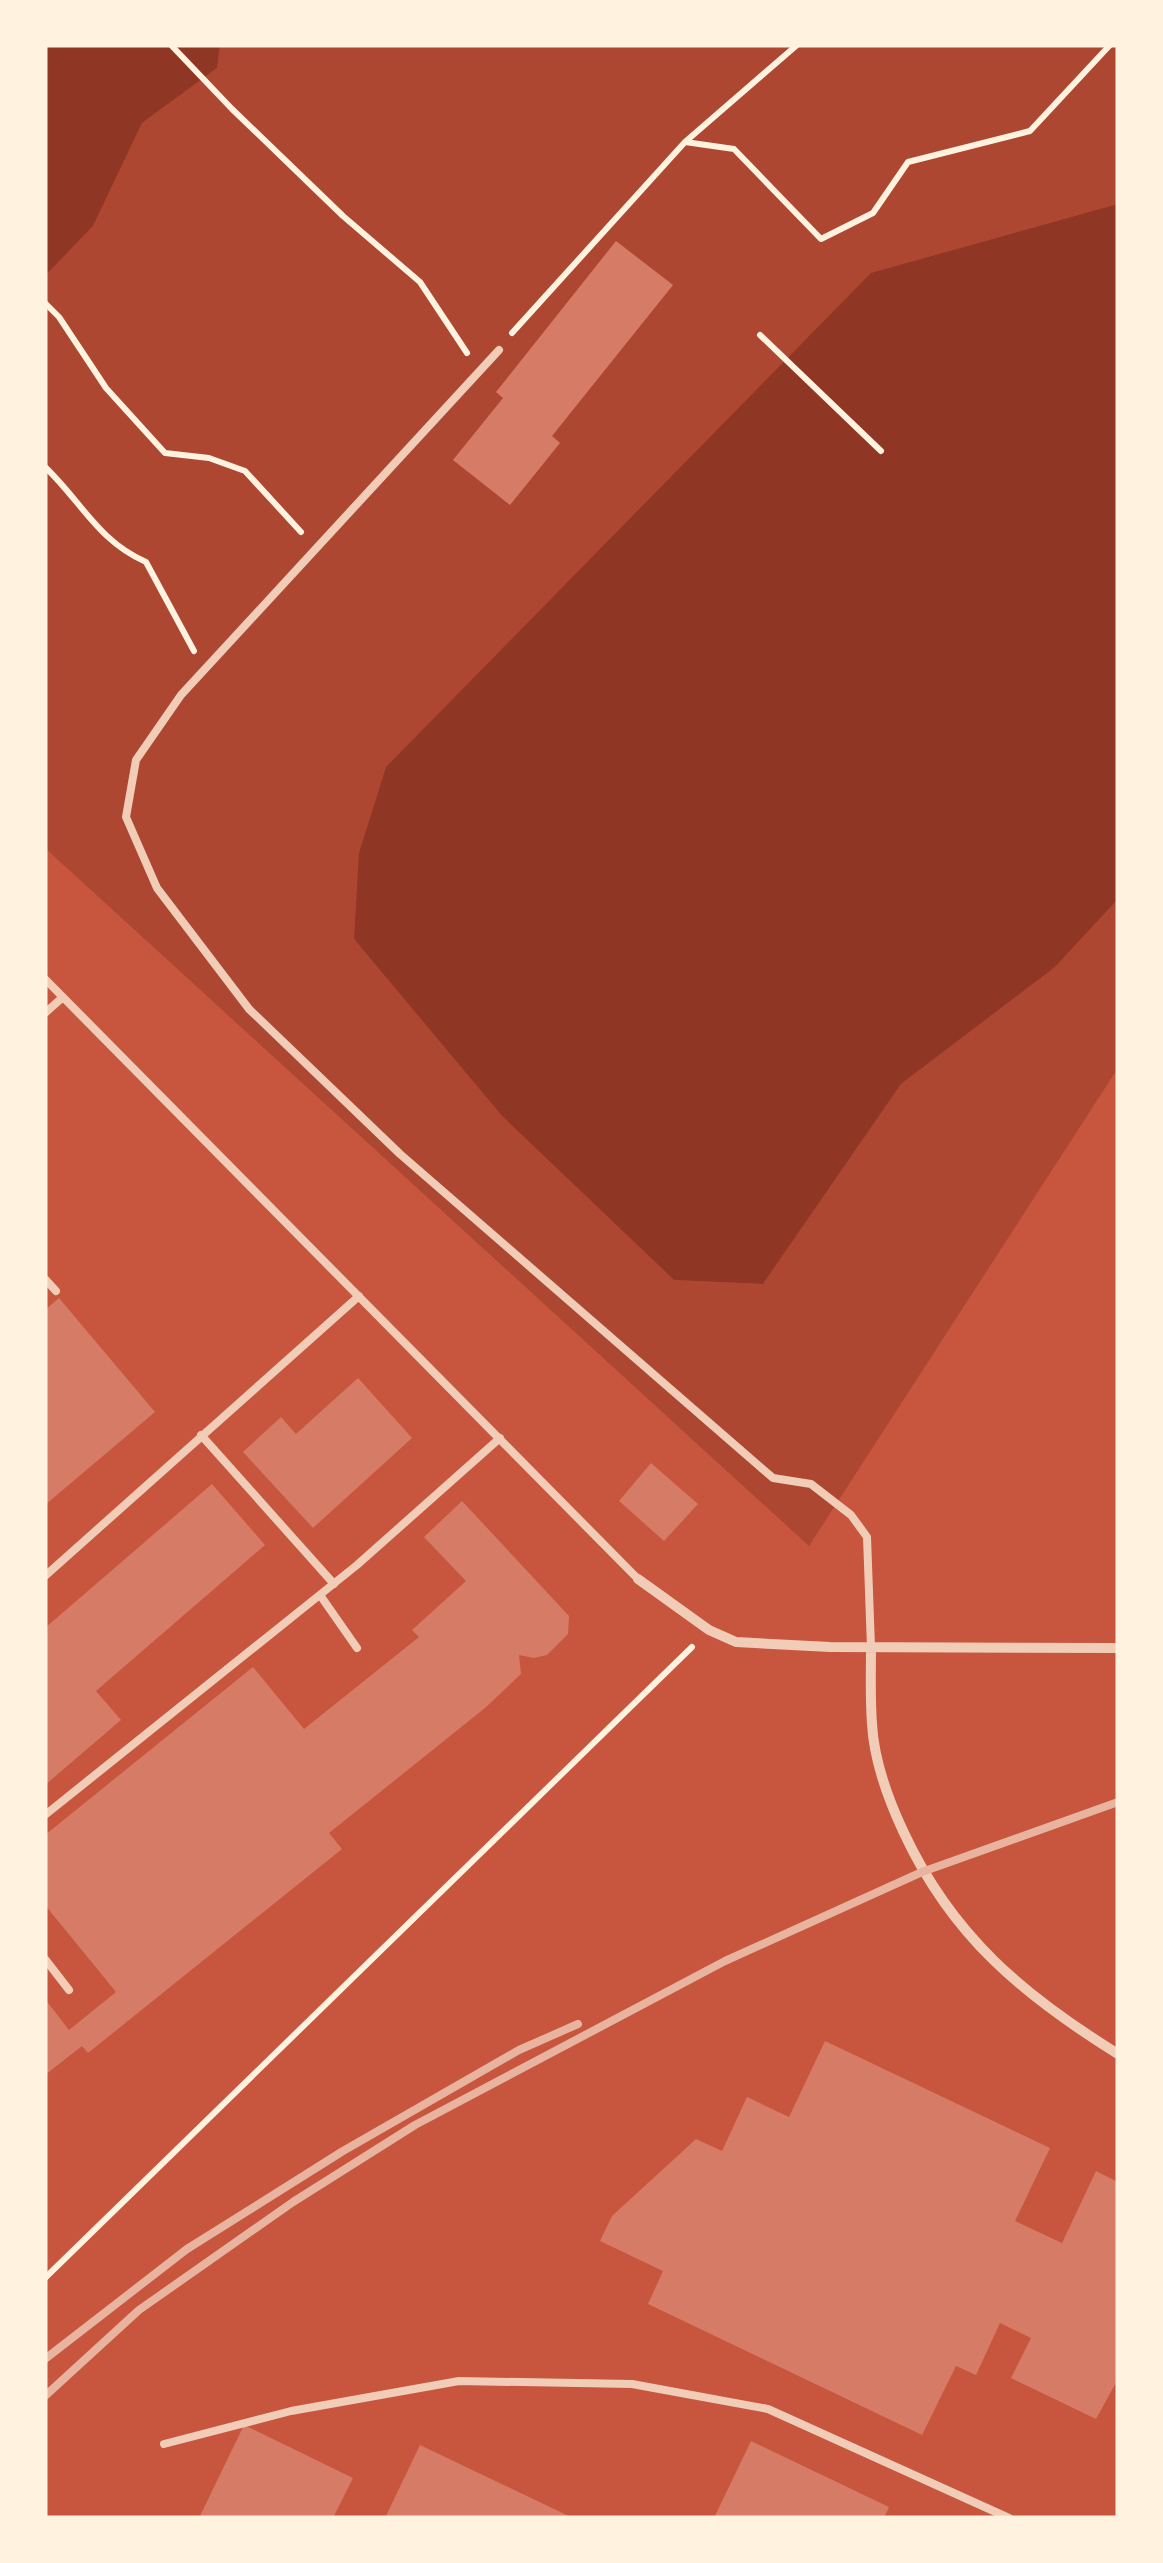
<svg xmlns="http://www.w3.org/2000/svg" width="1163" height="2563" viewBox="0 0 1163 2563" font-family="Helvetica,sans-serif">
<rect width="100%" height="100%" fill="#c8553d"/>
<path fill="#ae4732" d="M220 45H1118V204L1029 231 354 939 502 1116 674 1280 763 1284 901 1084 1055 967 1118 899V1068L809 1546 45 848V276L93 226 142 123 217 68Z"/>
<path fill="#8f3625" d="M45 45H220L217 68 142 123 93 226 45 276Z
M1118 204V899L1055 967 901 1084 763 1284 674 1280 502 1116 354 939 359 853 386 767 871 273Z"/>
<path fill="#d67c66" d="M616 241 673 285 552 436 560 443 510 505 453 460 503 398 496 392Z
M59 1298 155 1412 45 1505V1310Z
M358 1378 412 1438 313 1528 243 1452 281 1417 296 1434Z
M651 1463 698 1504 664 1541 619 1501Z
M212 1484 265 1545 96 1691 121 1720 45 1785V1628Z
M462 1501 569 1616 568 1634 547 1655 534 1658 519 1655 521 1674 485 1708 329 1833 342 1849 88 2053 82 2046 45 2075V1999L69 2030 116 1992 45 1905V1835L253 1667 304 1729 419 1637 412 1630 466 1581 424 1537Z
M825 2041 1050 2148 1015 2221 1062 2243 1096 2171 1118 2182V2379L1096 2419 1011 2378 1031 2338 1000 2323 976 2375 956 2366 922 2435 648 2304 663 2271 600 2241 612 2216 696 2139 722 2151 747 2097 789 2117Z
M244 2425 353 2478 333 2518H199Z
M751 2441 889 2507 884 2518H714Z
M420 2445 573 2518H385Z"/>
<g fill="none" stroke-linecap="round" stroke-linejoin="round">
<path stroke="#fff3e0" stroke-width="6" d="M171 45 232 109 343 216 420 282 467 353
M685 142 734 149 821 239 873 213 908 162 1030 131 1110 45
M45 303 59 317 106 388 165 453 209 458 245 471 301 532
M512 333 685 142 797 45
M760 335 881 451
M45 467C81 501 98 541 146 562L194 651
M45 2278 692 1647"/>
<path stroke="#f1ccb7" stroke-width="8" d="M499 350 181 695 136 760 126 817 157 888 249 1009 400 1154 773 1478 811 1484 851 1515 867 1537 871 1647
M45 979 638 1579
M45 1013 63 997
M45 1279 56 1291
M201 1435 334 1584
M45 1576 359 1296
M320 1595 357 1648
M45 1815 357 1565 500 1438
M45 1959 69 1990
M164 2444 291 2411 459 2381 632 2384 768 2409 1009 2518"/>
<path stroke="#f1ccb7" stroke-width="10" d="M638 1579 709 1630 736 1642 830 1647 1118 1648
M871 1647C871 1672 870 1698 872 1724 874 1761 888 1799 904 1833 952 1936 1023 1995 1118 2054"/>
<path stroke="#e9b49f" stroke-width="8" d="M45 2359 187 2249 343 2151 519 2050 578 2024
M45 2396 139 2310 293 2202 415 2125 725 1961 922 1872 1118 1802"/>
</g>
<rect width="1163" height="2563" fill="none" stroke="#fff3e0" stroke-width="95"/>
</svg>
